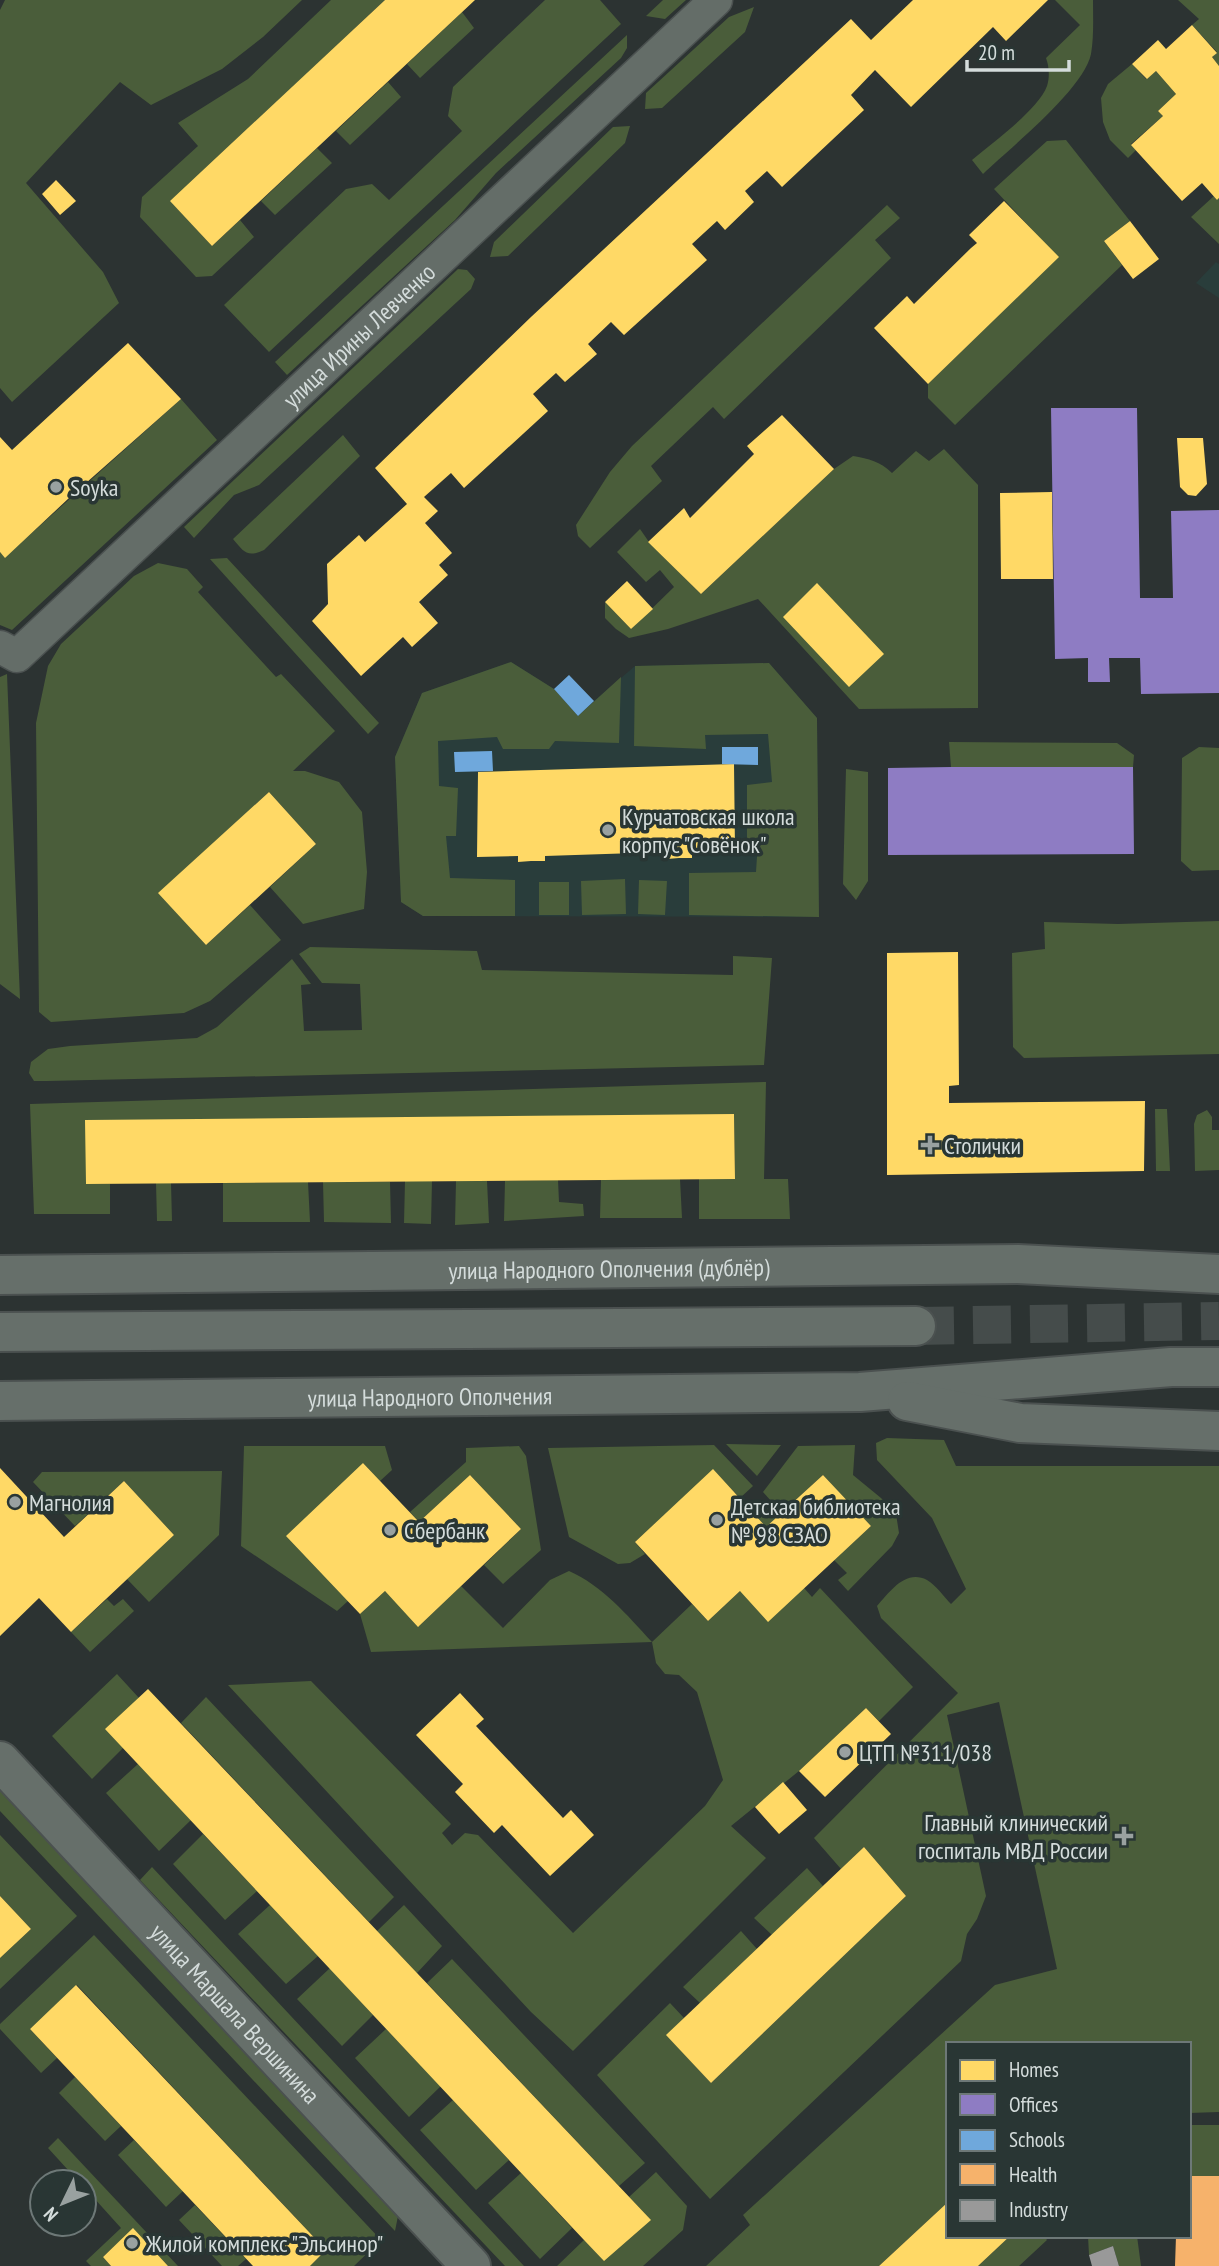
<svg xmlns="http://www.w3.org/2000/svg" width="1219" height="2266" viewBox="0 0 1219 2266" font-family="'PT Sans Narrow',sans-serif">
<rect width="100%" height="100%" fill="#2c3332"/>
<path fill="#293d3b" d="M1216 262 1219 264V298L1196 283Z
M511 662 554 689 569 675 594 701 635 666 769 663 817 718 819 917 423 916 401 902 395 757 422 693Z"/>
<path fill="#4a5d3a" d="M5 0H302L263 37 222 69 151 105 120 82 26 183 103 272 119 303 12 402 0 388V10Z
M331 0H385L171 201 212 246 240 220 254 237 212 276 196 277 140 217 142 197 198 146 178 123 248 79Z
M545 0H600L621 24 269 352 224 305 346 189 372 184 389 200 462 131 448 116 453 87Z
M663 0H686L665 19 646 16Z
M1055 0H1093C1093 18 1094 37 1091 54 1084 89 1010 148 983 174L972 160C993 142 1038 110 1047 86 1050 77 1049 66 1046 58L1080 25Z
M1178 0H1219V66L1212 57 1217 52 1192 25 1199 19Z
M754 7 745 32 662 108 645 109 646 93 729 17Z
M462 12 474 28 420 78 407 64Z
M627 35V48L621 58 496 173 455 220 287 375 275 362Z
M1132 64 1146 79 1156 71 1176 94 1158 111 1163 116 1131 144 1136 150 1128 158 1110 140 1103 122 1101 98 1108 84Z
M388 82 401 97 350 145 336 131Z
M630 126 625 143 508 256 490 257 494 242 613 127Z
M1066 140 1130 221 1104 241 1122 265 955 425 928 398V384L1058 257 994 189 1047 141Z
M317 148 332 163 275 215 261 201Z
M1214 196 1217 200 1219 198V244L1191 217Z
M887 205 900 218 875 240 891 258 724 419 713 407 651 466 662 481 590 548 578 536 576 525 610 472 632 446Z
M458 269 467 270 475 279 471 289 259 485 234 495 194 538 184 527Z
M181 399 217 440 12 630 0 625V552L5 557Z
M343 435 360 456 264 550C247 558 244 552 233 539Z
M944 449 978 485V708L859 709 758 599 668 629 629 638 616 629 605 618V602L631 629 674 587 660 570 646 582 617 552 640 529 649 542 701 594 834 469 853 456C869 459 880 461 892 473L916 451 929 461Z
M227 558 379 723 368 734 210 559Z
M158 563 187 569 203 587 198 592 276 677 281 674 335 731 293 771H305L339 782 362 812 367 872 364 909 303 924 270 887 316 844 269 792 159 893 206 945 250 905 281 940 210 1001 184 1013 51 1022 39 1012 36 723 48 666 61 644 134 576Z
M511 662 554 689 578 716 621 677 619 743 555 741 549 749H503L497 737 438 741 439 786 458 788 456 836H446L450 878 515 880V916H423L401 902 395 757 422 693Z
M769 663 817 718 819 917 689 915V873L756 872 758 841H747V785L772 782 768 734 705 735 706 749 634 746 635 666Z
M7 674 20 999 0 984V677Z
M949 742 1117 743 1134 755 1133 767H951Z
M1199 747 1219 748V870L1192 871 1181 861 1182 758Z
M846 769 868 772V881L856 900 843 884Z
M625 879 626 914 582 915 581 881Z
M639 880 667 881 665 915 638 914Z
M539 882H569V915H539Z
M1219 921V1054L1024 1058 1013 1047 1012 953 1045 949 1044 922 1118 924Z
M310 947 477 951 482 970 733 975V956L772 958 764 1065 47 1081H34L29 1073 31 1062 48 1049 70 1046 197 1038 217 1027 292 959 311 984 301 985 304 1031 362 1030 360 984 322 983 299 954Z
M766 1082 764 1179H788L790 1219H699V1179L735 1178 734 1114 86 1184H110V1214H34L30 1104Z
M1155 1109H1167L1170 1171H1156Z
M1207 1110 1212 1117V1130H1219V1170L1195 1171 1194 1124 1197 1115Z
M680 1179 682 1218H600L601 1180Z
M558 1180 559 1202 583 1204 584 1216 504 1221 505 1181Z
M405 1181H432L431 1224 404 1223Z
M456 1181H487L489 1223 455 1225Z
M308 1182 310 1222H223V1183Z
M323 1182H390L391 1223 324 1222Z
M156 1183H171L172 1221H157Z
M887 1438 944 1440 956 1466H1219V2112L1189 2113V2044H948V2202L879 2266H706L750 2225 743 2215 995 1985 1057 1969 999 1702 947 1715 986 1896 977 1919 967 1934 961 1961 710 2199 597 2075 670 2003 684 2018 667 2035 711 2083 906 1896 864 1847 841 1869 814 1838 958 1693 881 1618 877 1606C890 1592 905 1569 927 1580 936 1585 944 1597 951 1604L966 1589 932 1518 877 1460 876 1443Z
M726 1444 781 1445 757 1476Z
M714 1445 753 1486 740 1498 713 1470 635 1542 645 1554 630 1563 618 1564 569 1537 548 1448Z
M855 1445 853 1475 881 1498 896 1514 899 1533 892 1546 848 1591 838 1580 847 1573 834 1560 871 1526 823 1475 766 1527 756 1516 772 1502 763 1492 798 1446Z
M244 1446H385L392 1470 380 1481 363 1463 348 1601 337 1611 241 1546Z
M519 1446 526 1456 541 1550 503 1584 484 1565 521 1529 470 1475 419 1522 410 1512 466 1462V1448Z
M222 1471 219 1535 149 1602 127 1579 174 1535 124 1481 75 1526 33 1482 42 1472Z
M569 1571C603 1586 627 1615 652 1642L692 1604 708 1621 740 1591 804 1588 812 1597 820 1588 913 1687 879 1721 866 1708 799 1771 731 1826 766 1858 573 2051 531 2012 228 1685 311 1681 451 1824 442 1833 452 1845 465 1833 478 1835 573 1933 705 1806 723 1780 697 1692 679 1675 665 1674 656 1663 652 1642 371 1652 360 1614 385 1591 419 1626 461 1586 503 1628 550 1580Z
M107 1599 114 1606 123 1599 134 1611 90 1652 71 1632Z
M117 1674 139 1698 123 1748 92 1779 52 1736Z
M206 1697 394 1897 369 1922 181 1723Z
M138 1764 191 1820 159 1851 106 1793Z
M0 1787 398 2216 395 2231 0 1811Z
M203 1834 257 1891 225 1920 173 1864Z
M0 1835 77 1916 0 1989V1958L31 1929 0 1896Z
M152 1867 524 2266H505L140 1880Z
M807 1868 823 1886 772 1935 754 1918Z
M270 1905 318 1956 286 1984 238 1934Z
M404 1905 442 1946 417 1973 377 1931Z
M741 1931 757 1949 700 2003 683 1987Z
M94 1935 381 2240 354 2266H310L326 2250 77 1985 30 2029 57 2058 41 2073 0 2029V2024Z
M452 1959 645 2163 619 2186 427 1983Z
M330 1968 373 2015 342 2046 297 1999Z
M386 2029 441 2086 409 2117 355 2058Z
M75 2077 121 2126 105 2141 59 2093Z
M453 2100 509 2160 476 2190 420 2130Z
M1189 2125H1219V2176H1189Z
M58 2138 178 2266H168L133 2229 103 2257 111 2266H91L86 2261 121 2228 84 2187V2182H79L48 2148Z
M134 2140 183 2191 166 2207 118 2155Z
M656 2172 687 2206 683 2230 643 2266H557L584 2240 604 2260 650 2219 629 2197Z
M521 2173 572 2228 540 2259 488 2203Z
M195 2205 246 2259 238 2266H222L179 2220Z
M1010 2236H1044L1047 2240 1019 2266H978Z
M1088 2236H1137L1141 2266H1119L1113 2246 1089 2255Z"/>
<path fill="#ffd966" d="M385 0H475L212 246 170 201Z
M913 0H1048L1006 41 993 27 911 107 875 70 851 95 864 110 782 187 767 171 745 191 754 202 725 230 717 221 692 244 707 260 624 335 611 322 588 344 597 354 565 382 556 373 533 394 548 411 464 488 451 473 424 497 438 511 425 523 452 553 439 565 448 575 419 602 438 623 412 647 403 637 361 676 312 621 328 604 327 564 359 535 365 542 407 504 375 468 531 317 851 19 871 40Z
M1192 25 1217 53 1212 57 1219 66V198L1217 200 1202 183 1182 201 1131 145 1163 116 1158 111 1176 94 1156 71 1147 79 1132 64 1158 40 1166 49Z
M56 180 76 201 60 215 42 194Z
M1004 201 1059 257 928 384 874 328 907 296 914 304 971 248 977 243 969 235Z
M1130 221 1159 259 1133 279 1104 241Z
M128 343 181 399 69 498 5 558 0 552V437L12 450Z
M782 415 834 469 701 594 648 542 684 508 690 518 754 454 747 446Z
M1177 438H1203L1207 484 1196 496 1188 495 1180 487Z
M1052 492 1053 579H1001L1000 493Z
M627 581 653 609 631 629 605 602Z
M817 583 884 654 849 687 783 617Z
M734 764 735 850 692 851V858H679L667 859 666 852 545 856V861H531L518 862V856L477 857 478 772Z
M269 792 316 844 206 945 158 893Z
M958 952 959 1085 949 1086V1103L1145 1101 1144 1171 887 1175V953Z
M734 1114 735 1179 86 1184 85 1120Z
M363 1463 419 1522 470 1475 521 1529 418 1627 385 1591 360 1614 286 1536Z
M0 1468 64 1537 124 1481 174 1535 71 1632 39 1598 0 1636Z
M713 1469 766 1527 823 1475 871 1526 768 1622 740 1591 708 1621 635 1542Z
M148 1689 417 1973 651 2220 604 2261 584 2240 105 1729Z
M460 1693 484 1719 476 1726 563 1818 571 1810 594 1835 550 1876 502 1825 494 1833 455 1792 463 1784 416 1735Z
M866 1708 891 1734 825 1797 799 1771Z
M783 1782 807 1810 779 1834 755 1807Z
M864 1847 906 1896 711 2083 666 2035Z
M0 1896 31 1929 0 1958Z
M76 1985 326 2250 310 2266H253L30 2029Z
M948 2202V2236H1010L978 2266H879Z
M133 2228 168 2266H111L103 2257Z"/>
<path fill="#8e7cc3" d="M1051 408H1137L1140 598H1173L1171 511 1219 510V693L1141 694 1140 658H1109L1110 682H1088V658L1055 659Z
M951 767H1133L1134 854 888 855V768Z"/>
<path fill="#6fa8dc" d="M569 675 594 701 578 716 554 689Z
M722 747H758V765L722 764Z
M492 751 493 771 455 772 454 752Z"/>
<path fill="#f6b26b" d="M1189 2176H1219V2266H1175L1176 2236H1189Z"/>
<path fill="#999" d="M1113 2246 1119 2266H1092L1089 2255Z"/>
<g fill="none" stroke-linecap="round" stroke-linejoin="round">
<path stroke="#454c4b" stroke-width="38" stroke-dasharray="38 19" stroke-linecap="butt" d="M916 1326 1219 1321"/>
<g stroke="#4b5150" stroke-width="35">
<g id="street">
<path id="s1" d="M0 647 17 656 716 0"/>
</g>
</g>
<g stroke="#4b5150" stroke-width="42">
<g id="secondary">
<path id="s2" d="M0 1275 1018 1264 1219 1274"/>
<path d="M0 1332 916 1326"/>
<path id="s3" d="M0 1401 860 1392 1171 1367H1219"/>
<path d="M907 1401 1020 1423 1219 1431"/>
<path id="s4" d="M0 1761 471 2266"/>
</g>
</g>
<use href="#street" stroke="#646d68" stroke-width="32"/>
<use href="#secondary" stroke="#666f6a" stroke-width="38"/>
</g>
<g fill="#99a1a0" stroke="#293634" stroke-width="2.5">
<circle cx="56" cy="487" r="7"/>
<circle cx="608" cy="830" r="7"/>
<path d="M926.5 1134.5h7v7h7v7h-7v7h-7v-7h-7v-7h7z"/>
<circle cx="15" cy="1502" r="7"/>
<circle cx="717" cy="1520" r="7"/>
<circle cx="390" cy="1530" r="7"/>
<circle cx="845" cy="1752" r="7"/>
<path d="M1120.5 1825.5h7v7h7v7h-7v7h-7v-7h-7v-7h7z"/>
<circle cx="132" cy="2243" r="7"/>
</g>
<g text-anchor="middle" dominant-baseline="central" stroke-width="7" stroke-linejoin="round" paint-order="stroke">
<g font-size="24" fill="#d4dcdb" stroke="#293634">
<text stroke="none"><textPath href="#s1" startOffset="488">улица Ирины Левченко</textPath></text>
<text stroke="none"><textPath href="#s2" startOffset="609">улица Народного Ополчения (дублёр)</textPath></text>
<text stroke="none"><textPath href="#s3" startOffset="430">улица Народного Ополчения</textPath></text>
<text stroke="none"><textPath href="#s4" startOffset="345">улица Маршала Вершинина</textPath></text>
</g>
<g font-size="24" fill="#d4dcdb" stroke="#293634" text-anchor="start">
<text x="70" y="487">Soyka</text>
<text x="622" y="816">Курчатовская школа<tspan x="622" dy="28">корпус "Совёнок"</tspan></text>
<text x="944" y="1145">Столички</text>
<text x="29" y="1502">Магнолия</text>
<text x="731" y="1506">Детская библиотека<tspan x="731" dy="28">№ 98 СЗАО</tspan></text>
<text x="404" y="1530">Сбербанк</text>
<text x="859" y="1752">ЦТП №311/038</text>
<text x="1108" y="1822" text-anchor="end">Главный клинический<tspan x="1108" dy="28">госпиталь МВД России</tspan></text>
<text x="146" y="2243">Жилой комплекс "Эльсинор"</text>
</g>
</g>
<rect x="946" y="2042" width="245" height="196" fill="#293634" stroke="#6d7877" stroke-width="2"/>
<rect x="960" y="2060" width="35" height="21" fill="#ffd966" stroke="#6d7877" stroke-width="2"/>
<text x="1009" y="2077" font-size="21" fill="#d4dcdb">Homes</text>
<rect x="960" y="2094" width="35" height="21" fill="#8e7cc3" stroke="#6d7877" stroke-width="2"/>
<text x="1009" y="2112" font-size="21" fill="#d4dcdb">Offices</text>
<rect x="960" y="2130" width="35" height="21" fill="#6fa8dc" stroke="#6d7877" stroke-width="2"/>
<text x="1009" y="2147" font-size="21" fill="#d4dcdb">Schools</text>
<rect x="960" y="2164" width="35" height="21" fill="#f6b26b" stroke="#6d7877" stroke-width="2"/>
<text x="1009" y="2182" font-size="21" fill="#d4dcdb">Health</text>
<rect x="960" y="2200" width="35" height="21" fill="#999999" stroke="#6d7877" stroke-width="2"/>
<text x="1009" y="2217" font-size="21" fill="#d4dcdb">Industry</text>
<g transform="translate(63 2203) rotate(227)"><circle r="33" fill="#293634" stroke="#6d7877" stroke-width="2"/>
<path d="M0-5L12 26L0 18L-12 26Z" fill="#99a1a0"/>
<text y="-10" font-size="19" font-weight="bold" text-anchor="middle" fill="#d4dcdb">N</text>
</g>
<path d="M967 60v10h102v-10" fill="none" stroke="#d4dcdb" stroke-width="3.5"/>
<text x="978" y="60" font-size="21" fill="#d4dcdb" stroke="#293634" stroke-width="5" paint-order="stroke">20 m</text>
</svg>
